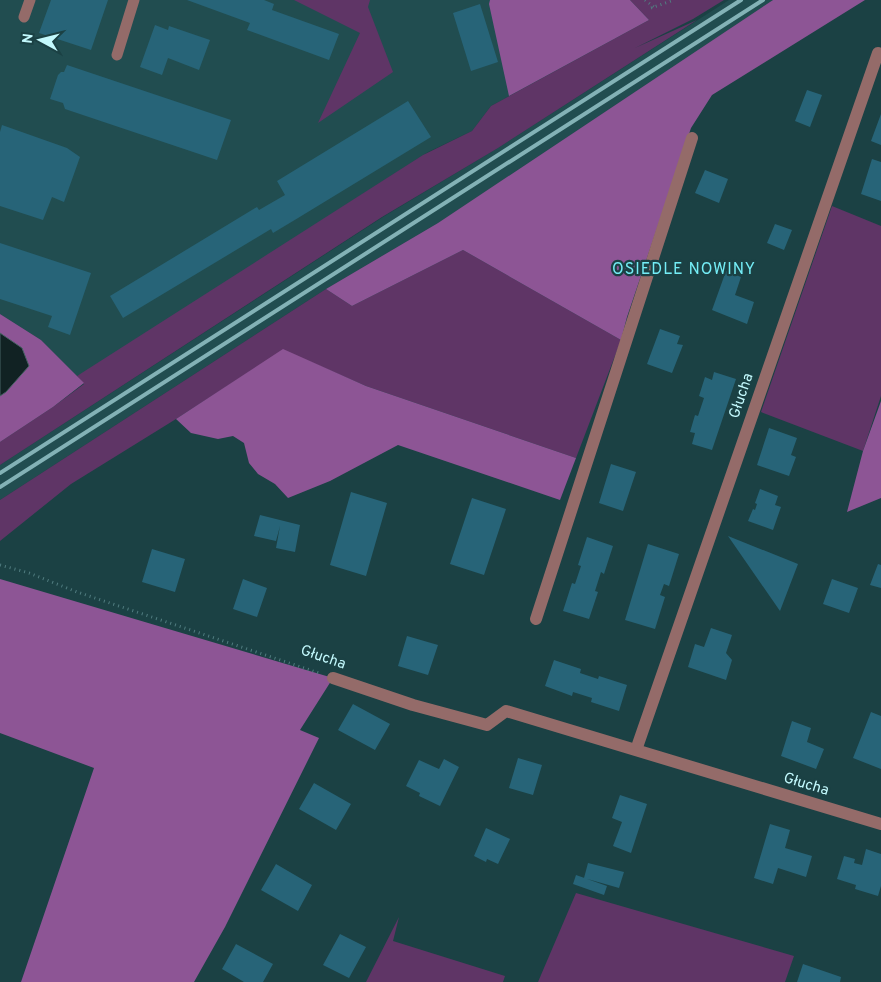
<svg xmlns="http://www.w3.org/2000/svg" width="881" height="982" viewBox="0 0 881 982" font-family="Overpass,sans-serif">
<rect width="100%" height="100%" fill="#1b4144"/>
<path fill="#214d50" d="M0 0H630L649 20 491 106 472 131 428 152 89 370 77 376 41 340 0 314Z
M729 0H773L438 223 326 289 0 500V465L383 217 498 148Z"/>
<path fill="#5f3566" d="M294 0H370L368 7 393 72 318 123 360 33Z
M630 0H724L693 19 635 48 697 20 498 148 382 217 0 465V442L53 407 84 384 77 376 423 155 472 131 491 106 649 20Z
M832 206 881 226V396L863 451 761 412Z
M463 250 621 340 576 458 366 386 283 350 176 419 71 484 0 541V500L326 289 352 306Z
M576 893 794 956 785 982H538Z
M399 917 393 941 505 976 503 982H366Z"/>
<path fill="#8d5595" d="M490 0H630L649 20 509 96 489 4Z
M773 0H865L712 95 691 128 627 317 621 340 463 250 352 306 326 289 438 223Z
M0 314 41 340 84 383 53 407 0 442Z
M283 349 366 386 576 458 560 500 398 445 330 481 288 498 275 484 258 474 249 463 244 443 233 436 218 439 191 433 176 419Z
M881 401V498L847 512 863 451Z
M0 579 333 678 300 730 319 738 225 927 194 982H21L94 768 0 733Z"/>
<path fill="#112223" stroke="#466264" d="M0 333 22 348 29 366 6 392 0 396Z"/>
<path fill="#276478" d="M51 0H108L91 50 39 33Z
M187 0H264L274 4 272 10 339 34 329 60 247 30 250 23Z
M480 4 498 62 471 71 453 13Z
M155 25 168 30 169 26 210 40 199 70 168 58 162 75 140 67Z
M67 65 231 120 217 160 65 109 63 103 50 99 58 75 61 72H64Z
M807 90 822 95 810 127 795 121Z
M408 101 431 137 298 218 273 233 271 229 123 318 110 296 257 207 259 210 285 195 277 181Z
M881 114V145L871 141Z
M2 125 67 148 80 157 64 202 52 197 43 220 0 206V132Z
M872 159 881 162V201L861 194Z
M705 170 728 179 719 203 695 193Z
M775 224 792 230 784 250 767 243Z
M0 243 91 273 70 335 48 327 52 316 0 299Z
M726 271 741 277 735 295 754 302 747 324 712 310Z
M660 329 680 336 677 344 683 345 672 373 647 364Z
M714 372 736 379 712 450 692 444 695 433 690 432 695 415 698 416 704 398 699 396 705 377 712 380Z
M769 428 797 438 791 455 796 457 789 476 757 465Z
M611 464 636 472 623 511 599 503Z
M760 489 778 496 775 505 781 507 773 530 748 521 753 509 755 510 757 504 755 503Z
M351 492 387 503 366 576 330 565Z
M472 498 506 509 484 575 450 564Z
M260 515 300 525 295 552 276 548 280 526 276 541 254 536Z
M728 536 798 564 780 611Z
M587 537 613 546 604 574 601 572 595 591 598 592 589 619 563 611 572 583 575 584 581 566 578 565Z
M648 544 679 554 669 586 664 584 660 595 665 597 655 629 625 620Z
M152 549 185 559 175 592 142 582Z
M878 564 881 565V588L870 585Z
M243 579 267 588 257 617 233 609Z
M832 579 858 588 849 613 823 604Z
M711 628 732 635 726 653 732 660 726 680 688 667 695 644 704 647Z
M407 636 438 645 428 675 398 666Z
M554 660 581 669 580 673 598 679 599 676 627 685 619 711 591 702 592 698 573 692 572 696 545 686Z
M353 704 390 724 375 750 338 730Z
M871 712 881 716V769L853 758Z
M792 721 811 728 807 742 824 749 816 769 781 756Z
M518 758 542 765 533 795 509 788Z
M444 759 459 767 440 806 419 796 420 793 406 786 419 760 439 769Z
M314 783 351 804 336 830 299 809Z
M620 795 647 804 631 853 613 846 622 822 612 818Z
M770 824 790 830 785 848 812 856 806 877 778 868 773 884 754 878Z
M486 828 510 839 498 864 487 859 486 862 474 856Z
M866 849 881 854V886L878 896 855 889 856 885 837 879 844 856 855 859 854 863 862 865Z
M588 863 624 872 619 888 584 878Z
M276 864 312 885 298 911 261 890Z
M576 875 607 886 604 895 573 884Z
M340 934 366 947 349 978 323 965Z
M236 944 273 964 263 982H244L222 969Z
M803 964 841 977 840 982H797Z"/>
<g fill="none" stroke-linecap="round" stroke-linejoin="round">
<path stroke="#517d80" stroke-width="3" stroke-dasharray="1 4" stroke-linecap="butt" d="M645 0 654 7
M651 8 674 0
M0 565 29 573 77 592 319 673"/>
<path stroke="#946b69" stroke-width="11" d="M24 17 30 0
M117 55 134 0"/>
<path stroke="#946b69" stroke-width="12" d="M536 619 692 138
M333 678 413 705 487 725 506 711 881 824
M636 750 878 53"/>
<path stroke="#83b2b6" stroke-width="4" d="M0 473 741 0
M0 487 763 0"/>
</g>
<g text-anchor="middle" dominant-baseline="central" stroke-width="4.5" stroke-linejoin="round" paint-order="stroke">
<g font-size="15" fill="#c3f9fd" stroke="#1b4144">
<text transform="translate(742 396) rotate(-71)">Głucha</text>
<text transform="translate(323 658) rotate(19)">Głucha</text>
<text transform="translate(806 785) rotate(17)">Głucha</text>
</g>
<g font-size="16" letter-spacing="1" fill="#74edf6" stroke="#1b4144">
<text x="684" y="270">OSIEDLE NOWINY</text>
</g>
</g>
<g transform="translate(40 40) rotate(277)" stroke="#1b4144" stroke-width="4" paint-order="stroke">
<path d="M0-4L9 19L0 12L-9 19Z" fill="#c3f9fd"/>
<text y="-8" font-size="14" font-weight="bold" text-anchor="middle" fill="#c3f9fd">N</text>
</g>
</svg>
